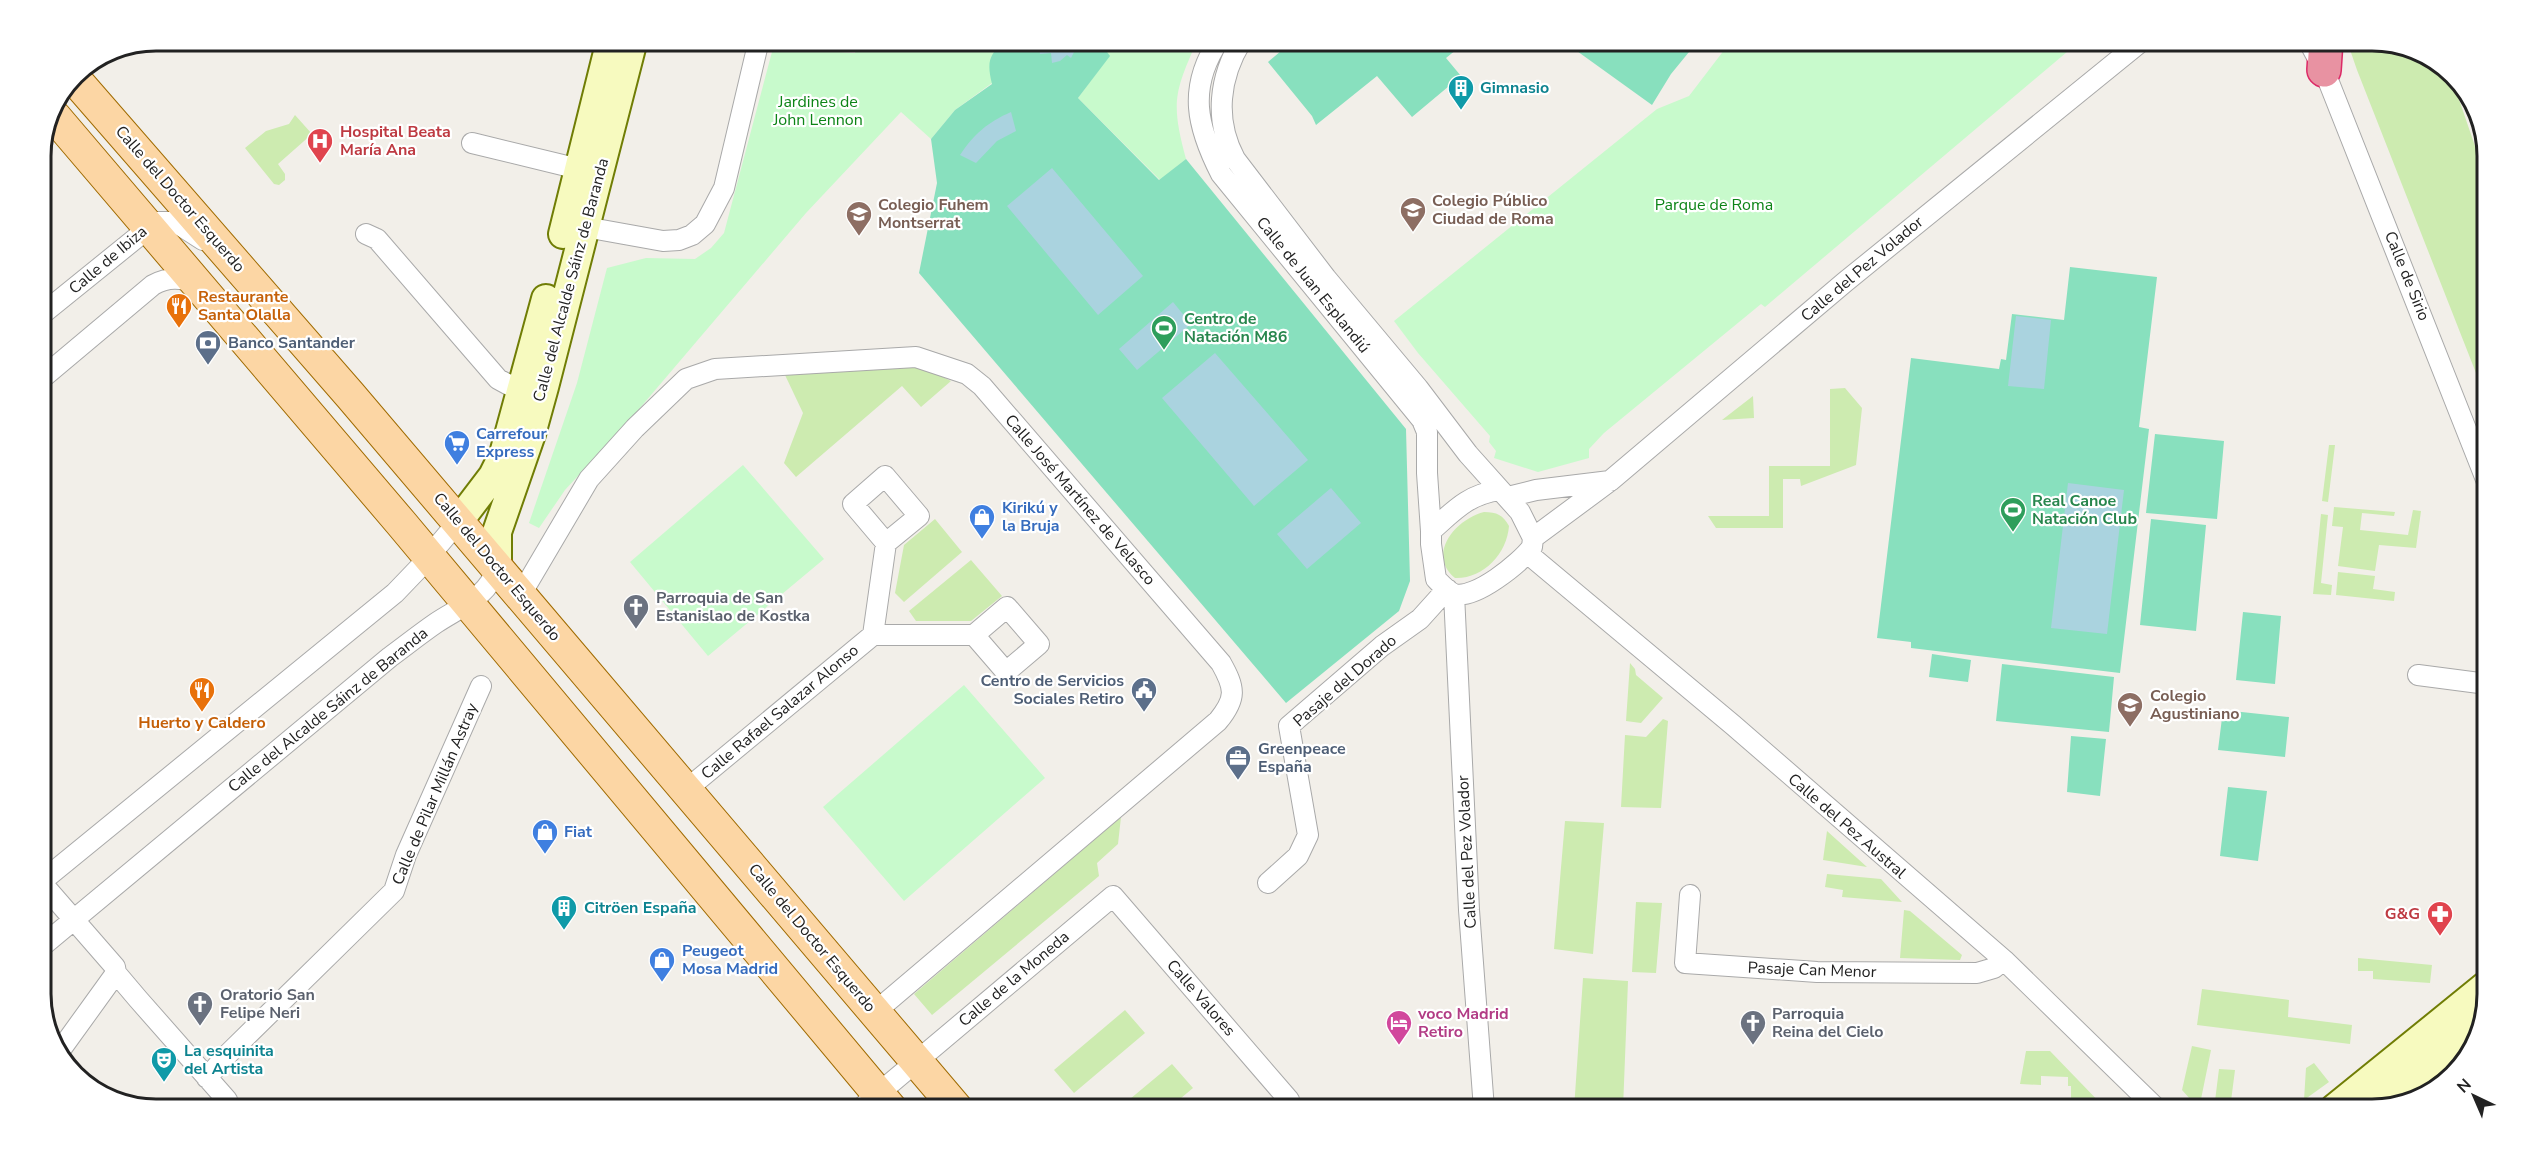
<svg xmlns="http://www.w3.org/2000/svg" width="2528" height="1150" viewBox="0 0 2528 1150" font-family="'Nunito Sans',sans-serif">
<rect width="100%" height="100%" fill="#f2efe9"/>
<path fill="#cdebb0" d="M2347 41H2372L2417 49 2452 79 2487 181V401L2357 70Z
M295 115 312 134 278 164 285 174V180L279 185 274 184 245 148 266 131 289 124Z
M902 365 924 368 951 381 921 407 902 386 796 477 784 463 803 413 785 375Z
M1845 388 1862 408 1856 465 1801 486 1800 479H1783V528H1716L1708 516H1769V466H1830V389Z
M1753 396 1754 418 1722 420Z
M2329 445H2335L2328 502 2322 501Z
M2334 507 2395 512 2394 516 2362 513 2360 530 2408 535 2413 510 2421 511 2416 548 2379 545 2375 571 2338 566 2343 527 2332 526Z
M1484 512C1497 512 1503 515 1509 526 1507 554 1483 579 1455 578 1426 554 1456 519 1484 512Z
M2321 514 2328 515 2321 583 2332 585 2331 595 2313 594Z
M935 519 962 552 904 602 895 593 904 545Z
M971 560 1002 596 971 621H916L909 611Z
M2338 572 2375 576 2373 589 2395 592 2394 601 2336 595Z
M1630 663 1635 669 1636 675 1663 698 1641 723 1626 721Z
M1663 719 1668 721 1661 808 1621 807 1625 735 1646 737Z
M1121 817 1118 844 1097 863 1099 876 932 1015 914 994Z
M1565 821 1604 823 1593 954 1554 949Z
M1827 831 1867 867 1823 860Z
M1827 874 1881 879 1902 902 1842 897 1843 890 1825 887Z
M1636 902 1662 903 1656 973 1632 972Z
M1904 910 1910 911 1962 955 1960 960 1900 958Z
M2358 958 2432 965 2430 983 2373 979V971H2358Z
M1583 978 1628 981 1623 1109H1574Z
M2202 989 2289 1000 2288 1017 2352 1025 2350 1044 2197 1025Z
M1125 1010 1145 1033 1074 1093 1054 1070Z
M2192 1046 2211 1050 2199 1109 2182 1090Z
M2026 1051H2050L2106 1109H2071V1086H2068V1077L2041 1076V1085L2020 1084Z
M2314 1063 2329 1082 2304 1100 2306 1068Z
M1172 1064 1193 1088 1168 1109H1118Z
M2219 1069 2235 1070 2230 1109H2214Z"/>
<path fill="#c8facc" d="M858 41H1005L992 83 955 110 931 139 901 112 806 213 628 422 565 490 539 528 529 523 577 383 607 268 646 258 695 259 711 248 724 233 773 48 855 53Z
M1099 41H1197C1174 93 1171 103 1186 159L1160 180 1078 98 1109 56Z
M1731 41H2080L1765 307 1761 304 1604 433 1589 449V458L1538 472 1494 458 1496 451 1489 442 1490 436 1418 353 1394 321 1657 109 1689 96Z
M743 465 824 559 708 656 630 562Z
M964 685 1045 778 904 901 823 807Z"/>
<path fill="#88e0be" d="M1294 40H1467V41L1446 58 1461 76 1412 117 1377 76 1316 125 1312 116 1268 62Z
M1005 41H1099L1110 56 1078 98 1159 180 1186 159 1406 429 1410 581 1399 611 1286 703 919 273 937 183 931 139 955 110 992 84C987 63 988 55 1005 41Z
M1563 41 1698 40V41L1671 74 1652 105Z
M2070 267 2157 277 2139 427 2149 429 2120 673 1911 648V642L1877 638 1911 358 1999 369 2001 359 2006 360 2012 314 2064 320Z
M2155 434 2224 441 2217 519 2146 513Z
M2151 519 2206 525 2196 631 2140 625Z
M2243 612 2281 616 2275 684 2236 680Z
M1932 654 1971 660 1968 682 1929 677Z
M2002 664 2114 677 2109 732 1996 721Z
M2223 710 2289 717 2285 757 2218 750Z
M2071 736 2106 739 2100 796 2067 792Z
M2228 787 2267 791 2258 861 2220 856Z"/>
<path fill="#aad3df" d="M1038 41H1076V48L1071 58 1067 55 1060 61 1052 63 1051 53 1040 54Z
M1011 112 1016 131 997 141 976 163 960 155C974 134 988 122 1011 112Z
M1052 168 1143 276 1098 315 1007 206Z
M1173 302 1191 324 1137 370 1119 349Z
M2016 316 2051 320 2044 389 2008 386Z
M1215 353 1308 460 1254 506 1162 398Z
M2068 483 2124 490 2107 634 2051 628Z
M1331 488 1361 523 1307 569 1277 534Z"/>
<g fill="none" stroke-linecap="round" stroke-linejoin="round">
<g stroke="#a9a9a9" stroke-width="22">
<path id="street" d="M1219 40C1187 88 1197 127 1221 174L1422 420 1427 432V473L1431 531
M1242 40C1219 77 1214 120 1235 159L1326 278 1418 388 1468 454 1520 512 1533 538 1532 547C1520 563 1475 600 1454 594 1447 591 1441 584 1436 579L1431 544V531C1454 511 1467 495 1499 490
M2308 40 2324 70 2487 482
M472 143 579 169
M574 225 663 241 679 240 692 235 705 224 724 188 759 40
M366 234 377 239 498 379 509 385 523 388
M41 315 156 222H175L203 240
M41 379 153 285C168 277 181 277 196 284
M1508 497 1536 490 1610 481
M1533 538 1610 481 1845 282 2143 40
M1527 553 1733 725 2004 960 2157 1109
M1454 594 1469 910 1484 1109
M520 596 589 479 635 428 686 379 715 369 916 357 967 374 982 386 1221 663C1235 688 1237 698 1218 721L875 1012
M873 635 886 543 919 516 885 476 853 504 886 543
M2418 675 2487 684
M687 789 873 635H974L1007 607 1039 644 1006 672 974 635
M41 882 395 593 419 568 458 522
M41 882 115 967 116 973 138 999 227 1100
M1268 883 1298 856 1308 835 1289 726 1382 646 1420 619 1447 589
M1690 895 1685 963 1817 972 1977 973 1994 968 2004 960
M41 947 390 657C405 646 420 634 436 623 460 607 489 597 497 567
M59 1052 116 973
M207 1078 224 1058 394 891 406 855 481 686
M2411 1078 2424 1094
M860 1109 1113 896 1289 1100"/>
</g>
<g stroke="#707d05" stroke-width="32">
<path id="secondary" d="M563 234 611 40
M458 522 493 476 504 454 546 299
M497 567V532L531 434 544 387 633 40
M2334 1109 2487 985
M2372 1109 2482 1021"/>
</g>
<g stroke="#a06b00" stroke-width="34">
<path id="primary" d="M73 77 350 395 957 1109
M55 117 401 523 891 1109"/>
</g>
<g stroke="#dc2a67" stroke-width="36">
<path id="highway" d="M2324 70 2326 40"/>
</g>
<use href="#street" stroke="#fff" stroke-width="20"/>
<use href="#secondary" stroke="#f7fabf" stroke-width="28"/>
<use href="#primary" stroke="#fcd6a4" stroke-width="32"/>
<use href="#highway" stroke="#e892a2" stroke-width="33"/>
</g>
<defs>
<g id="building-pin" transform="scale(1.35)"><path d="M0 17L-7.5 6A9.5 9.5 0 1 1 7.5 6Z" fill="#0f9aa8" stroke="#fff"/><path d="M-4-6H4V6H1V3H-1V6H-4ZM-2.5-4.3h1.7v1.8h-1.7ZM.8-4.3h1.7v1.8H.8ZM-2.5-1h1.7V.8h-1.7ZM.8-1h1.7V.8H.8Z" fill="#fff"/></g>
<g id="hospital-pin" transform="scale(1.35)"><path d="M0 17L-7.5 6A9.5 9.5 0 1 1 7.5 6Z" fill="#e0444e" stroke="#fff"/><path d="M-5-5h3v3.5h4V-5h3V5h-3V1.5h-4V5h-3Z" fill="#fff"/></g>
<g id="school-pin" transform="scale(1.35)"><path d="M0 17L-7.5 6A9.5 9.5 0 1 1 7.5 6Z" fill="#8d6e63" stroke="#fff"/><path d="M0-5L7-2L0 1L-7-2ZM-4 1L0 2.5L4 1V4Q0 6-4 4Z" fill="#fff"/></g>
<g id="restaurant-pin" transform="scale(1.35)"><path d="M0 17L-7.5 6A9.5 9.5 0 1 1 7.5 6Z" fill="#e8710a" stroke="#fff"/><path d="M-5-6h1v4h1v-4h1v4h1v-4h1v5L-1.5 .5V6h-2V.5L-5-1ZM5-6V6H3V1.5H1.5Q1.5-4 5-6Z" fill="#fff"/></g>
<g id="stadium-pin" transform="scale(1.35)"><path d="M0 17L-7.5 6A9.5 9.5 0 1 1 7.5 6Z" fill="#2e9e5b" stroke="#fff"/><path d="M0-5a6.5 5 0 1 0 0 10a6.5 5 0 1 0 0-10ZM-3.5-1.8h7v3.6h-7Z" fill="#fff"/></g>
<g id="bank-pin" transform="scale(1.35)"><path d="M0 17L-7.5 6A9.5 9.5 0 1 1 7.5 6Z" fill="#5c6f8a" stroke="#fff"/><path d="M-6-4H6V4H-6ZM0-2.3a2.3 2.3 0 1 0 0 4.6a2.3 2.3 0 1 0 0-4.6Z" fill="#fff"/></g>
<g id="supermarket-pin" transform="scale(1.35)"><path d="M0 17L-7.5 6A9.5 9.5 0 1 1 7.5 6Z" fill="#3f7fe0" stroke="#fff"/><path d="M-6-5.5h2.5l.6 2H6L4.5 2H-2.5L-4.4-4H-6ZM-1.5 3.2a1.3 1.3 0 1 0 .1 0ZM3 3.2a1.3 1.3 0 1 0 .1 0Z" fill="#fff"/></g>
<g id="shop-pin" transform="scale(1.35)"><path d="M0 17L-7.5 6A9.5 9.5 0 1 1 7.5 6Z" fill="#3f7fe0" stroke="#fff"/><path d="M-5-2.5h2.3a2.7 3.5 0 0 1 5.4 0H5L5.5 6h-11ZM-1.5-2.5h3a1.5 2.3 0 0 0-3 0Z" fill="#fff"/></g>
<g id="church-pin" transform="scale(1.35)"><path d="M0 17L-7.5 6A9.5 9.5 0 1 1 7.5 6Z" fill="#6b7280" stroke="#fff"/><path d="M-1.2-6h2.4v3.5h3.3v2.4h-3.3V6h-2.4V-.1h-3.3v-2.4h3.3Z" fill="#fff"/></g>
<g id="civic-pin" transform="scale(1.35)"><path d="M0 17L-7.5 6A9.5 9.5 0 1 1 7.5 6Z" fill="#5c6f8a" stroke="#fff"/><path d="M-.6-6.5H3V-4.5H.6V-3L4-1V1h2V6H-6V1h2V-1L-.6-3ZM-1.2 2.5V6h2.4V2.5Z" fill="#fff"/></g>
<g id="office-pin" transform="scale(1.35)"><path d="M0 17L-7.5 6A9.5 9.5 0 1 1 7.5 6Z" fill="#5c6f8a" stroke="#fff"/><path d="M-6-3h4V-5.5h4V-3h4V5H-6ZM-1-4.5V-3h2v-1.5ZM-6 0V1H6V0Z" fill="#fff"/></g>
<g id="pharmacy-pin" transform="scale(1.35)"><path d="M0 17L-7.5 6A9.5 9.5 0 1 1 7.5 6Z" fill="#e0444e" stroke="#fff"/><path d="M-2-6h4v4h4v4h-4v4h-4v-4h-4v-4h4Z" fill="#fff"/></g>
<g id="hotel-pin" transform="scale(1.35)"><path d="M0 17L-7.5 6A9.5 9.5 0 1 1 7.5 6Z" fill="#d1479c" stroke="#fff"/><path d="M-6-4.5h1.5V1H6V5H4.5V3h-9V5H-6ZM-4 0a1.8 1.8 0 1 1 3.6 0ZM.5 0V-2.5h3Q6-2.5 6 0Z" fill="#fff"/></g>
<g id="theatre-pin" transform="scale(1.35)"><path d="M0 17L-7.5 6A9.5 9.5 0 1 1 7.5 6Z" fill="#0f9aa8" stroke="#fff"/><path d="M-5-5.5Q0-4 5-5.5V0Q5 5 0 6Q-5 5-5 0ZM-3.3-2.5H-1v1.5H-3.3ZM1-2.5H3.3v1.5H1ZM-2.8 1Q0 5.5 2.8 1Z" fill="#fff"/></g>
</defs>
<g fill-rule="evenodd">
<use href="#building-pin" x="1461" y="88"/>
<use href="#hospital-pin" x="320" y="141"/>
<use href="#school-pin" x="1413" y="210"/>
<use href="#school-pin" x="859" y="214"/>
<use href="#restaurant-pin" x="179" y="306"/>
<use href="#stadium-pin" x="1164" y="328"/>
<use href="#bank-pin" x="208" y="343"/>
<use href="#supermarket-pin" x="457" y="443"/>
<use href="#stadium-pin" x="2013" y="510"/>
<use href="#shop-pin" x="982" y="517"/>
<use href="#church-pin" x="636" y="607"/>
<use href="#restaurant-pin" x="202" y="690"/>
<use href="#civic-pin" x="1144" y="690"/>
<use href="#school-pin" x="2130" y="705"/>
<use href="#office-pin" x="1238" y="758"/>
<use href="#shop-pin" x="545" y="832"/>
<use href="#building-pin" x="564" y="908"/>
<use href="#pharmacy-pin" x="2440" y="914"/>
<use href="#shop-pin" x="662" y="960"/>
<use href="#church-pin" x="200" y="1004"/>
<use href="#hotel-pin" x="1399" y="1023"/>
<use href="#church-pin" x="1753" y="1023"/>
<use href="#theatre-pin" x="164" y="1060"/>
</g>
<g text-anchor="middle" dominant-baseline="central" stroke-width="4.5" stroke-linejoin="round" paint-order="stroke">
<g font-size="16" font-weight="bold" fill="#0d838f" stroke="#fff" text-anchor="start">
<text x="1480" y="88">Gimnasio</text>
<text x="584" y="908">Citröen España</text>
<text x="184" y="1051">La esquinita<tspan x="184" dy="18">del Artista</tspan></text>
</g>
<g font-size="16" fill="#0c8416" stroke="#fff">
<text x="818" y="102">Jardines de<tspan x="818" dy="18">John Lennon</tspan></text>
<text x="1714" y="205">Parque de Roma</text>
</g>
<g font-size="16" font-weight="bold" fill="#be3a42" stroke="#fff" text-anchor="start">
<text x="340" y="132">Hospital Beata<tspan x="340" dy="18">María Ana</tspan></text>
<text x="2420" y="914" text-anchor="end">G&amp;G</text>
</g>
<g font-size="16" fill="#222" stroke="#fff">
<text transform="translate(180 199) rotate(49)">Calle del Doctor Esquerdo</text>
<text transform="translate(108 260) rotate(-40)">Calle de Ibiza</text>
<text transform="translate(1862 269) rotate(-40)">Calle del Pez Volador</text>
<text transform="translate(2407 276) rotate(68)">Calle de Sirio</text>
<text transform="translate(571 280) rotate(-75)">Calle del Alcalde Sáinz de Baranda</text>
<text transform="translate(1313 285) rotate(51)">Calle de Juan Esplandiú</text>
<text transform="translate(1080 500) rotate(49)">Calle José Martínez de Velasco</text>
<text transform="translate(497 567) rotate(50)">Calle del Doctor Esquerdo</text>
<text transform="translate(1345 681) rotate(-41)">Pasaje del Dorado</text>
<text transform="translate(328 710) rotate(-39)">Calle del Alcalde Sáinz de Baranda</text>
<text transform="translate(780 712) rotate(-40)">Calle Rafael Salazar Alonso</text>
<text transform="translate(435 794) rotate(-67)">Calle de Pilar Millán Astray</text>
<text transform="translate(1847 826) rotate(41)">Calle del Pez Austral</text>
<text transform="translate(1467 852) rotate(-93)">Calle del Pez Volador</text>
<text transform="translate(812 938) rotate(50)">Calle del Doctor Esquerdo</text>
<text transform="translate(1812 970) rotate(2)">Pasaje Can Menor</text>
<text transform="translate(1014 979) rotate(-40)">Calle de la Moneda</text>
<text transform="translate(1201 998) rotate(49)">Calle Valores</text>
</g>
<g font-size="16" font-weight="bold" fill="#785e54" stroke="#fff" text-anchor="start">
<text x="1432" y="201">Colegio Público<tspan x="1432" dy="18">Ciudad de Roma</tspan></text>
<text x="878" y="205">Colegio Fuhem<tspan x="878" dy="18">Montserrat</tspan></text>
<text x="2150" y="696">Colegio<tspan x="2150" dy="18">Agustiniano</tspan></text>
</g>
<g font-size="16" font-weight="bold" fill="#c56008" stroke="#fff" text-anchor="start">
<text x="198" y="297">Restaurante<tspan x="198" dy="18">Santa Olalla</tspan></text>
<text x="202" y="723" text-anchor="middle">Huerto y Caldero</text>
</g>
<g font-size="16" font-weight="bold" fill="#27864d" stroke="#fff" text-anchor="start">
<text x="1184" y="319">Centro de<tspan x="1184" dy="18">Natación M86</tspan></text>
<text x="2032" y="501">Real Canoe<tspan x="2032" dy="18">Natación Club</tspan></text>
</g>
<g font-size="16" font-weight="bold" fill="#4e5e75" stroke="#fff" text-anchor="start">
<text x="228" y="343">Banco Santander</text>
<text x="1124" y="681" text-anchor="end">Centro de Servicios<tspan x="1124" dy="18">Sociales Retiro</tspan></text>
<text x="1258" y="749">Greenpeace<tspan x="1258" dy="18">España</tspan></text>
</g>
<g font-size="16" font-weight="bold" fill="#366cbe" stroke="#fff" text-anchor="start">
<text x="476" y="434">Carrefour<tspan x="476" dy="18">Express</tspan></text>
<text x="1002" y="508">Kirikú y<tspan x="1002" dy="18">la Bruja</tspan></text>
<text x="564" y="832">Fiat</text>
<text x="682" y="951">Peugeot<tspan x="682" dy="18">Mosa Madrid</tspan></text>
</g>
<g font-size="16" font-weight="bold" fill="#5b616d" stroke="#fff" text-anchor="start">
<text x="656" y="598">Parroquia de San<tspan x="656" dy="18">Estanislao de Kostka</tspan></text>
<text x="220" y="995">Oratorio San<tspan x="220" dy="18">Felipe Neri</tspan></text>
<text x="1772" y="1014">Parroquia<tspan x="1772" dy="18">Reina del Cielo</tspan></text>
</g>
<g font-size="16" font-weight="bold" fill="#b23c85" stroke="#fff" text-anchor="start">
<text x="1418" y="1014">voco Madrid<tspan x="1418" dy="18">Retiro</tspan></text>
</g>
</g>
<path d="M0 0H2528V1150H0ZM156 51H2372A105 105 0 0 1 2477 156V994A105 105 0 0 1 2372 1099H156A105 105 0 0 1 51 994V156A105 105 0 0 1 156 51Z" fill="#fff" fill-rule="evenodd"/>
<path fill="none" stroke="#222" stroke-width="3" d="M156 51H2372A105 105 0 0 1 2477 156V994A105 105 0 0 1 2372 1099H156A105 105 0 0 1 51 994V156A105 105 0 0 1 156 51Z"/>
<g transform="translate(2474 1096) rotate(316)" stroke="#ffffff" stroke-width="4.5" paint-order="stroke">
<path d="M0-4.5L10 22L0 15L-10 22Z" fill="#222222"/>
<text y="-9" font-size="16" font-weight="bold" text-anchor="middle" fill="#222222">N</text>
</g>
</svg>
